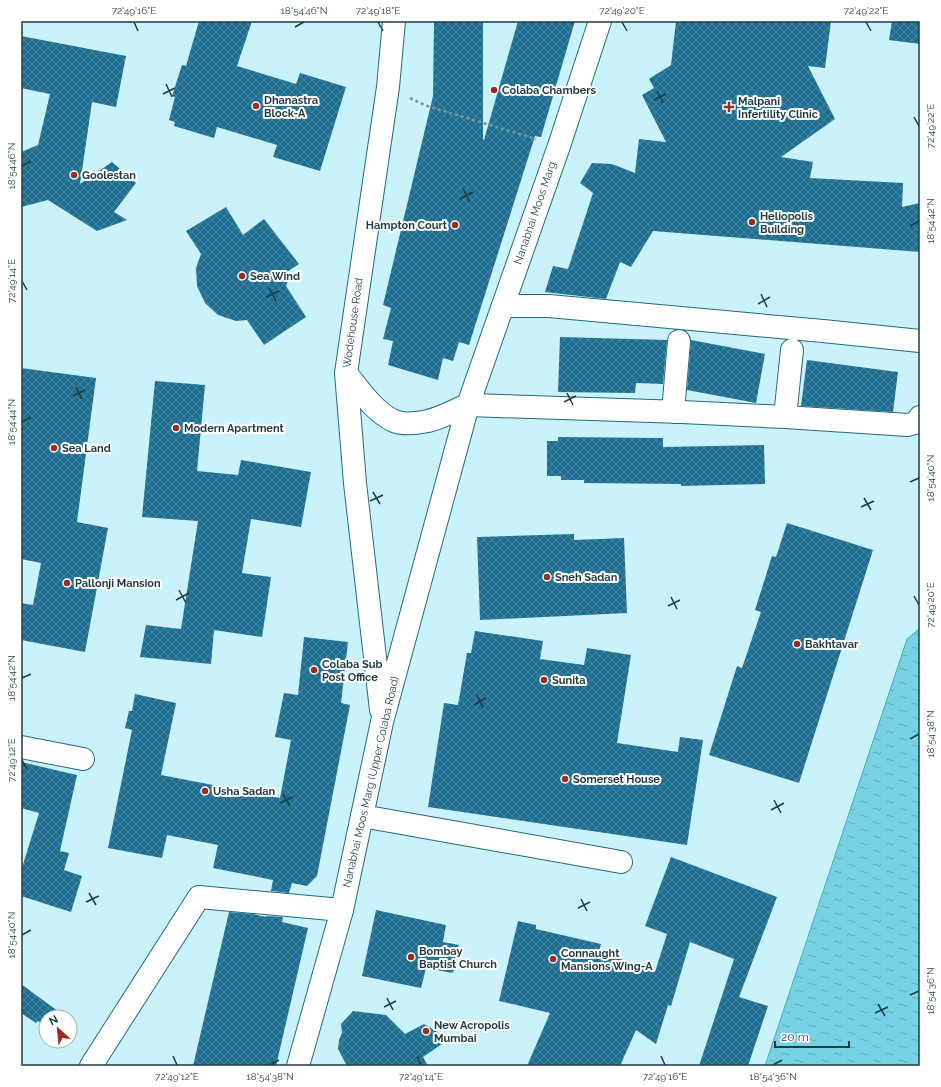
<svg xmlns="http://www.w3.org/2000/svg" width="941" height="1087" viewBox="0 0 941 1087" font-family="Raleway,sans-serif">
<defs>
<pattern id="water-ripples" width="26" height="14" patternUnits="userSpaceOnUse"><rect width="26" height="14" fill="#75d3e5"/><path d="M2 4q2-2 4 0t4 0M15 11q2-2 4 0t4 0" fill="none" stroke="#5facbb"/></pattern>
<pattern id="building-cross-hatch" width="8" height="8" patternUnits="userSpaceOnUse"><rect width="8" height="8" fill="#1f6f92"/><path d="M0 0l8 8M0 8l8-8" fill="none" stroke="#46849f"/></pattern>
</defs>
<rect width="100%" height="100%" fill="#caf2fa"/>
<path fill="url(#water-ripples)" stroke="#5ba6b4" d="M920 628V1066H765L907 639Z"/>
<path fill="url(#building-cross-hatch)" d="M199 21H252L237 66 296 84 300 73 346 87 320 171 273 157 277 145 217 127 214 138 174 126 175 122 169 120 175 97 172 96 182 65 186 66Z
M434 21H483V139L484 140 518 21H575L541 137 535 136 469 345 459 342 453 361 443 358 438 380 388 365 393 341 383 339 391 308 383 305 433 96Z
M676 21H831L825 68 808 66 835 119 781 157 813 162 810 178 903 183 902 207 920 203V252L653 231 631 267 620 262 606 299 545 292 553 266 568 269 593 193 580 183 592 163 612 164 635 173 639 139 666 142 642 95 654 88 649 79 671 65Z
M892 21H920V44L889 40Z
M21 36 126 56 116 107 92 102 80 184 112 162 136 183 114 212 127 220 97 231 48 200 21 207V152L38 145 50 94 21 88Z
M226 207 243 235 264 219 299 264 287 272 288 281 286 286 306 317 264 345 247 320 236 321 218 315 205 303 197 286 196 268 201 254 186 231Z
M560 337 667 340 663 384 636 383 635 393 558 392Z
M691 340 765 354 756 403 687 390Z
M807 360 898 372 893 412 801 406Z
M21 368 96 378 77 522 108 528 85 652 21 640V603L33 605 41 563 21 559Z
M155 381 205 385 197 471 238 475 241 460 311 472 301 527 251 519 242 573 271 577 262 637 214 630 211 664 140 657 146 625 181 629 198 521 142 517Z
M558 437 663 438V447L764 445 765 484 681 486V484L584 483V480H561V476H547V441H558Z
M787 523 873 550 799 783 709 755 737 666 742 668 761 612 755 610 772 556 776 557Z
M574 534V540L624 538 627 613 480 620 477 537Z
M475 631 543 641 540 659 584 665 587 648 631 655 617 743 678 752 680 737 703 740 687 845 428 807 444 703 458 705 467 653H471Z
M304 637 348 642 341 703 350 705 317 876 307 886 292 883 289 893 271 891 273 880 213 868 218 845 167 835 162 858 108 848 132 730 125 728 129 711H132L135 694 176 703 161 775 280 798 291 740 275 737 284 693 298 695Z
M21 762 77 775 60 851 69 853 64 870 82 876 71 912 21 896V871L39 813 21 808Z
M671 857 777 897 739 997 768 1006 748 1066H699L734 959 690 942 671 1006 668 1005 656 1044 636 1030 620 1066H527L550 1013 499 1001 518 921 536 925V929L601 944 599 951 655 972 667 934 645 926Z
M376 910 446 925 443 942 459 945 453 973 426 968 421 988 362 976Z
M229 912 253 914 266 917V916L283 917 282 922 308 928 276 1066H193Z
M21 984 66 1017H46V1027L38 1021 36 1023 21 1013Z
M353 1011 386 1015 405 1034 424 1024 449 1039 423 1057 428 1066H347L338 1049 339 1040 342 1033 341 1024Z"/>
<g fill="none" stroke-linecap="round" stroke-linejoin="round">
<g stroke="#236b78" stroke-width="24">
<path id="minor" d="M503 306H549L823 331 920 341
M468 405 682 412 785 417 792 350
M673 412 679 341
M785 417 908 425 915 423 920 417
M21 747 83 759
M362 816 621 862
M91 1066 199 897 342 910"/>
</g>
<g stroke="#236b78" stroke-width="24">
<path id="secondary" d="M346 373C359 389 374 412 394 421 403 425 418 423 428 421 441 418 455 410 468 405
M381 710 355 483 346 373 388 87 394 21
M298 1066 342 910 382 722 468 405 559 146 600 21"/>
</g>
<path stroke="#73959c" stroke-width="2.5" stroke-dasharray="3 3" stroke-linecap="butt" d="M410 98 427 106 536 139"/>
<use href="#minor" stroke="#fff" stroke-width="22"/>
<use href="#secondary" stroke="#fff" stroke-width="22"/>
</g>
<path fill="none" stroke="#1f3c42" stroke-width="1.5" d="M134 22 138 31M378 22 383 31M622 22 627 31M866 22 871 31M295 27 304 22M166 84 172 97M657 91 663 103M163 94 175 88M654 100 666 94M914 117 919 126M22 166 31 161M463 189 470 202M460 199 473 192M910 226 919 221M22 281 27 290M269 288 276 301M761 294 767 307M266 297 279 291M758 304 770 297M76 387 82 399M567 393 573 405M73 396 85 390M564 402 576 396M22 422 31 417M910 482 919 478M373 492 380 504M864 498 871 510M370 501 383 495M861 507 874 501M179 590 186 603M914 596 919 605M671 597 677 609M176 600 189 593M668 606 680 600M22 678 31 674M477 695 483 708M474 705 486 698M910 739 919 734M22 760 27 769M283 794 290 806M774 800 781 813M280 803 293 797M771 810 784 803M89 893 96 905M581 899 587 911M86 902 99 896M578 908 590 902M22 935 31 930M910 995 919 991M387 998 393 1010M878 1004 885 1016M384 1007 396 1001M875 1013 888 1007M173 1056 177 1065M417 1056 421 1065M661 1056 665 1065M270 1065 279 1060M773 1065 782 1060"/>
<g fill="#982f1d" stroke="#fff" stroke-width="1.5">
<circle cx="494" cy="90" r="4"/>
<circle cx="256" cy="106" r="4"/>
<path d="M727 101h4v4h4v4h-4v4h-4v-4h-4v-4h4z"/>
<circle cx="74" cy="175" r="4"/>
<circle cx="752" cy="222" r="4"/>
<circle cx="455" cy="225" r="4"/>
<circle cx="242" cy="276" r="4"/>
<circle cx="176" cy="428" r="4"/>
<circle cx="54" cy="448" r="4"/>
<circle cx="547" cy="577" r="4"/>
<circle cx="67" cy="583" r="4"/>
<circle cx="797" cy="644" r="4"/>
<circle cx="314" cy="670" r="4"/>
<circle cx="544" cy="680" r="4"/>
<circle cx="565" cy="779" r="4"/>
<circle cx="205" cy="791" r="4"/>
<circle cx="411" cy="957" r="4"/>
<circle cx="553" cy="959" r="4"/>
<circle cx="426" cy="1031" r="4"/>
</g>
<g text-anchor="middle" dominant-baseline="central" stroke-width="4" stroke-linejoin="round" paint-order="stroke">
<g font-size="11" font-weight="bold" fill="#1f3c42" stroke="#fff" text-anchor="start">
<text x="502" y="90">Colaba Chambers</text>
<text x="264" y="100">Dhanastra<tspan x="264" dy="13">Block-A</tspan></text>
<text x="738" y="101">Malpani<tspan x="738" dy="13">Infertility Clinic</tspan></text>
<text x="82" y="175">Goolestan</text>
<text x="760" y="216">Heliopolis<tspan x="760" dy="13">Building</tspan></text>
<text x="447" y="225" text-anchor="end">Hampton Court</text>
<text x="250" y="276">Sea Wind</text>
<text x="184" y="428">Modern Apartment</text>
<text x="62" y="448">Sea Land</text>
<text x="555" y="577">Sneh Sadan</text>
<text x="75" y="583">Pallonji Mansion</text>
<text x="805" y="644">Bakhtavar</text>
<text x="322" y="664">Colaba Sub<tspan x="322" dy="13">Post Office</tspan></text>
<text x="552" y="680">Sunita</text>
<text x="573" y="779">Somerset House</text>
<text x="213" y="791">Usha Sadan</text>
<text x="419" y="951">Bombay<tspan x="419" dy="13">Baptist Church</tspan></text>
<text x="561" y="953">Connaught<tspan x="561" dy="13">Mansions Wing-A</tspan></text>
<text x="434" y="1025">New Acropolis<tspan x="434" dy="13">Mumbai</tspan></text>
</g>
<g font-size="11" fill="#1f3c42" stroke="#fff">
<text transform="translate(535 213) rotate(-71)">Nanabhai Moos Marg</text>
<text transform="translate(353 323) rotate(-82)">Wodehouse Road</text>
<text transform="translate(371 782) rotate(-77)">Nanabhai Moos Marg (Upper Colaba Road)</text>
</g>
</g>
<rect width="941" height="1087" fill="none" stroke="#ffffff" stroke-width="44"/>
<g transform="translate(58 1029) rotate(333)"><circle r="19" fill="#ffffff" stroke="#a5b1b3"/>
<path d="M0-3L7 15L0 10L-7 15Z" fill="#982f1d"/>
<text y="-6" font-size="11" font-weight="bold" text-anchor="middle" fill="#1f3c42">N</text>
</g>
<path d="M775 1041v6h74v-6" fill="none" stroke="#1f3c42" stroke-width="2"/>
<text x="781" y="1041" font-size="12" fill="#1f3c42" stroke="#ffffff" stroke-width="3" paint-order="stroke">20 m</text>
<rect x="22" y="22" width="897" height="1043" fill="none" stroke="#1f3c42" stroke-width="1.5"/>
<g font-size="10" text-anchor="middle" fill="#1f3c42">
<text x="134" y="14">72°49'16"E</text>
<text x="304" y="14">18°54'46"N</text>
<text x="378" y="14">72°49'18"E</text>
<text x="622" y="14">72°49'20"E</text>
<text x="866" y="14">72°49'22"E</text>
<text transform="translate(930 126) rotate(-90)" y="4">72°49'22"E</text>
<text transform="translate(11 166) rotate(-90)" y="4">18°54'46"N</text>
<text transform="translate(930 221) rotate(-90)" y="4">18°54'42"N</text>
<text transform="translate(11 281) rotate(-90)" y="4">72°49'14"E</text>
<text transform="translate(11 422) rotate(-90)" y="4">18°54'44"N</text>
<text transform="translate(930 478) rotate(-90)" y="4">18°54'40"N</text>
<text transform="translate(930 605) rotate(-90)" y="4">72°49'20"E</text>
<text transform="translate(11 678) rotate(-90)" y="4">18°54'42"N</text>
<text transform="translate(930 734) rotate(-90)" y="4">18°54'38"N</text>
<text transform="translate(11 760) rotate(-90)" y="4">72°49'12"E</text>
<text transform="translate(11 935) rotate(-90)" y="4">18°54'40"N</text>
<text transform="translate(930 991) rotate(-90)" y="4">18°54'36"N</text>
<text x="177" y="1080">72°49'12"E</text>
<text x="270" y="1080">18°54'38"N</text>
<text x="421" y="1080">72°49'14"E</text>
<text x="665" y="1080">72°49'16"E</text>
<text x="773" y="1080">18°54'36"N</text>
</g>
</svg>
